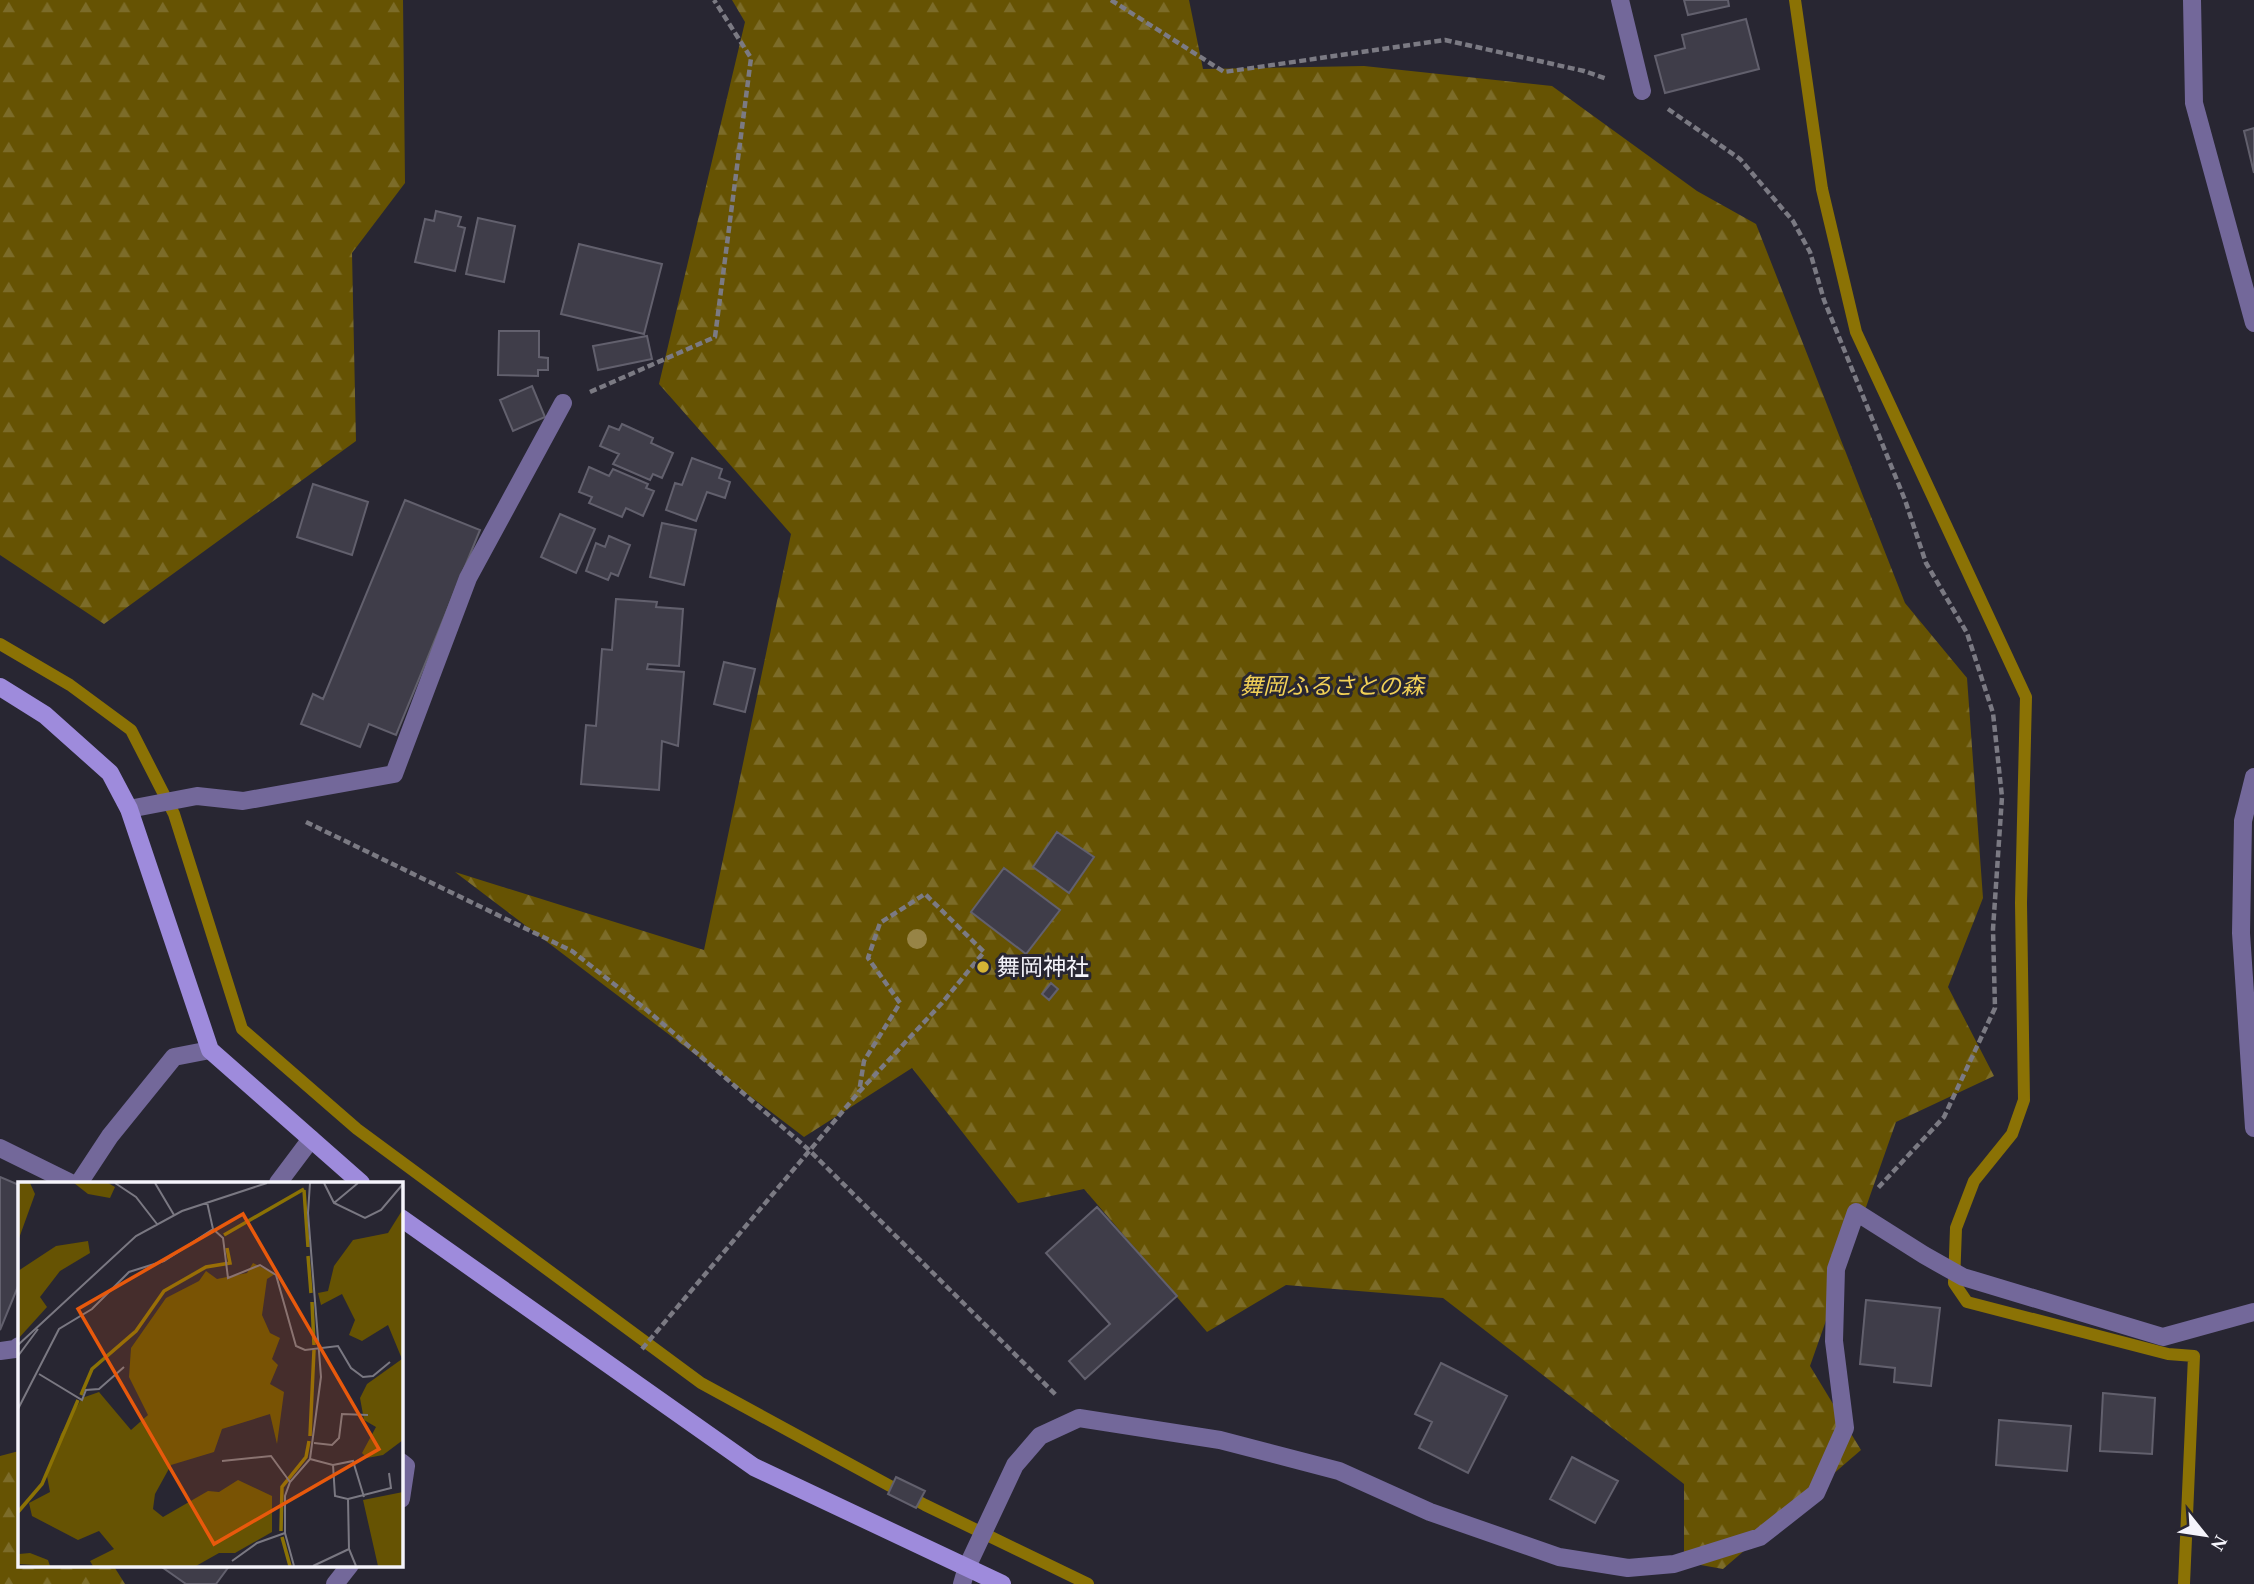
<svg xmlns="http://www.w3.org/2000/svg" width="2254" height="1584" viewBox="0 0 2254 1584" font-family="'Times New Roman','Noto Sans JP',serif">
<defs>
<pattern id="forest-firs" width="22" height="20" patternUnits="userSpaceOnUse" patternTransform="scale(1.75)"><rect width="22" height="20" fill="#665303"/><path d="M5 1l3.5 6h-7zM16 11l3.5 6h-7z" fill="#7c6c29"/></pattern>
</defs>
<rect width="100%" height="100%" fill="#282632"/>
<path fill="url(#forest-firs)" d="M0 0H403L405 183 352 253 356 441 104 624 0 555Z
M732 0H1189L1203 69 1364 66 1552 86 1697 191 1756 224 1905 603 1967 678 1983 898 1948 987 1994 1076 1896 1122 1810 1366 1861 1450 1723 1569 1684 1562V1484L1443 1298 1286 1285 1207 1332 1084 1189 1018 1203 912 1068 804 1137 455 872 704 950 791 534 659 384 745 22Z
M19 1451V1565H113L125 1584H0V1456Z"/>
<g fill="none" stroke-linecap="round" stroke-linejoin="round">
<path stroke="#8b7205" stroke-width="12" d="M1795 0 1822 189 1856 332 2026 697 2021 903 2024 1100 2012 1134 1974 1181 1956 1228 1954 1283 1967 1302 2168 1354 2194 1356 2184 1584
M0 644 70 685 131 730 174 814 242 1029 357 1129 701 1383 925 1505 1088 1584"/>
</g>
<path fill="#3f3d49" stroke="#62606d" stroke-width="2" d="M1684 0H1728L1729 6 1688 15Z
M1746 19 1759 69 1665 93 1655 56 1685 48 1682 35Z
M2254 128V173L2244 131Z
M436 211 461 217 458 226 465 228 455 271 415 262 425 219 434 221Z
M478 218 515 226 504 282 466 274Z
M579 244 662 264 644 334 561 314Z
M499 331H539V357L548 358V370H538V376L498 375Z
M647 336 652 359 598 370 593 346Z
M532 386 545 417 513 431 500 400Z
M622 424 653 438 651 443 673 453 662 478 653 474 650 480 613 464 619 454 600 446 609 426 619 430Z
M692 458 722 469 719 478 730 482 725 498 707 492 696 521 666 510 675 483 682 485Z
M589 467 609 476 613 469 648 484 646 488 654 491 643 516 626 508 622 517 589 503 592 497 579 492Z
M313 484 368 502 352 555 297 537Z
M405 500 480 530 396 735 369 724 360 747 301 724 313 694 323 699Z
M560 514 595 529 576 573 541 557Z
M662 523 696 530 684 585 650 577Z
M609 536 630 545 618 576 611 573 608 580 586 571 596 543 605 547Z
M616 599 657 602 656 607 683 609 679 666 648 664 647 669 684 672 678 746 662 741 659 790 581 784 586 725 596 726 602 649 612 650Z
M724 662 755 669 745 712 714 704Z
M1057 832 1094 857 1069 893 1033 867Z
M1004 868 1060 910 1026 954 971 912Z
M1051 983 1058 989 1049 1000 1042 994Z
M0 1177 19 1185V1284L0 1330Z
M1097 1207 1177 1296 1085 1379 1069 1361 1110 1324 1046 1253Z
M1866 1300 1940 1308 1931 1386 1894 1382 1895 1368 1860 1364Z
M1441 1363 1507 1396 1468 1473 1419 1448 1432 1422 1415 1414Z
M2103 1393 2155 1398 2152 1454 2100 1451Z
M1999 1420 2071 1426 2067 1471 1996 1465Z
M1572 1457 1618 1481 1595 1523 1550 1499Z
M896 1477 925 1491 916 1508 888 1494Z
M159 1565H230L216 1584H186Z"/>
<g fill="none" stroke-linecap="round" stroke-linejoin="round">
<path stroke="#7b7a83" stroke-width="4.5" stroke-dasharray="7 3.5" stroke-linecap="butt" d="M1111 0 1224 72 1445 40 1584 71 1607 79
M1668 109 1740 159 1793 221 1810 252 1824 300 1905 500 1926 563 1967 633 1993 713 2002 797 1993 929 1995 1008 1944 1117 1877 1189
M590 392 715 337 751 58 714 0
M306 822 572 951 648 1011 809 1150 1056 1395
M642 1349 859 1092 942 1003 984 952 925 894 880 923 868 958 900 1003 864 1061 859 1092"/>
<path stroke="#73689a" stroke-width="18" d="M0 1351 15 1349 19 1346
M967 1567 1015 1465 1040 1436 1079 1418 1220 1440 1339 1471 1430 1512 1559 1557 1628 1568 1674 1564 1760 1537 1816 1493 1845 1428 1834 1341 1836 1269 1856 1212 1924 1255 1963 1277 2163 1337 2254 1312"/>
<path stroke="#73689a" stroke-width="18" d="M1620 0 1642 91
M2192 0 2194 103 2254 323
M2254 777 2243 821 2241 933 2254 1128
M129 809 197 796 243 801 394 774 468 578 563 403
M0 1148 71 1183
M79 1183 110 1136 174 1057 210 1050
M278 1183 311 1139
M401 1462 406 1466 401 1499
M335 1584 350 1565
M962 1584 967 1567"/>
<path stroke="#9e8bdc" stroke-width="18" d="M0 687 45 715 110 773 129 809 210 1050 361 1183
M401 1218 754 1467 1002 1584"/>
</g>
<circle fill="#978446" cx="917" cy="939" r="10"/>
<circle fill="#d6b534" stroke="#282632" stroke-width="2.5" cx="983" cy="967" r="7"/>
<g text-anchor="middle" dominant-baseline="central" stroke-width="6" stroke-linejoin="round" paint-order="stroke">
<g font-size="23" font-style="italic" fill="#f2d157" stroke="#282632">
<text x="1332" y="686">舞岡ふるさとの森</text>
</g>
<g font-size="23" fill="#f5f4fb" stroke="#282632" text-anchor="start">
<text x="997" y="967">舞岡神社</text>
</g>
</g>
<g transform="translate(18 1182)">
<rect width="385" height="385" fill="#282632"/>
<path d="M0 1H12L17 12 0 59ZM56 1H90L97 5 92 16 70 12ZM385 27V258L365 273 349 276 344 271 358 245 346 238 342 216 349 202 384 177 370 143 344 159 331 153 337 138 324 112 303 123 300 111 310 109 316 84 335 58 370 51ZM70 59 72 71 42 89 22 115 29 125 0 157V89L38 64ZM235 81 257 92 249 97 244 133 252 151 262 156 254 177 260 183 252 202 266 210 259 262 252 232 204 247 196 270 153 283 137 312 135 327 145 335 190 309 201 310 220 298 254 314V350L217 371H201L178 384H75L72 379 96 367 81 349 60 358 14 334 11 321 32 310 29 294 43 252 64 216 81 210 113 248 130 233 111 195 113 166 148 116 181 99 188 89 199 97 229 91ZM385 310V384H360L345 318ZM12 371 30 378 32 384 0 382 1 372Z" fill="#665303"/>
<path fill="none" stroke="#8b7205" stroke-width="3.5" d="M286 8 290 65M206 53 286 7M290 74 293 111M294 120 296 163M63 213 74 187 118 149 146 109 188 85 212 81 209 66M292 254 296 168M0 330 24 302 60 218M263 349 264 305 288 275 291 259M264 355 272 384"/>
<path fill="none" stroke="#7a7882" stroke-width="2" d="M97 1 118 15 139 42M137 1 156 33M306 1 316 21 347 36 363 28 385 2M316 21 340 1M195 47 205 56 210 96 242 83 258 93 278 164 287 168 320 164 333 186 345 195 355 194 372 180M0 163 118 54 164 29 249 1M0 174 20 147M21 192 64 218 68 208 81 207 106 185M0 227 41 147 74 127 111 90 146 79 195 47 189 20M296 261 314 263 321 256 324 232 350 233M292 277 315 283 317 314 330 317 331 367 338 384M204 279 253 274 272 300M315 283 335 279 346 315M330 317 373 306 371 291M214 379 239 361 267 351M276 384 267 351V314L272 300 292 277 303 195 290 31 292 1M295 384 331 367"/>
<path fill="#e8590c" fill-opacity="0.15" stroke="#e8590c" stroke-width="3.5" d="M225 32 361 267 196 362 60 127Z"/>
<rect width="385" height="385" fill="none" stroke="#f5f4fb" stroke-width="3.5"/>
</g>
<g transform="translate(2205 1535) rotate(120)" stroke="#282632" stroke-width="5" paint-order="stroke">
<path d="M0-5L12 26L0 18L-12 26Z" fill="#f5f4fb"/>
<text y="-10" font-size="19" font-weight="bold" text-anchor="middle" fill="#f5f4fb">N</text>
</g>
</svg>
